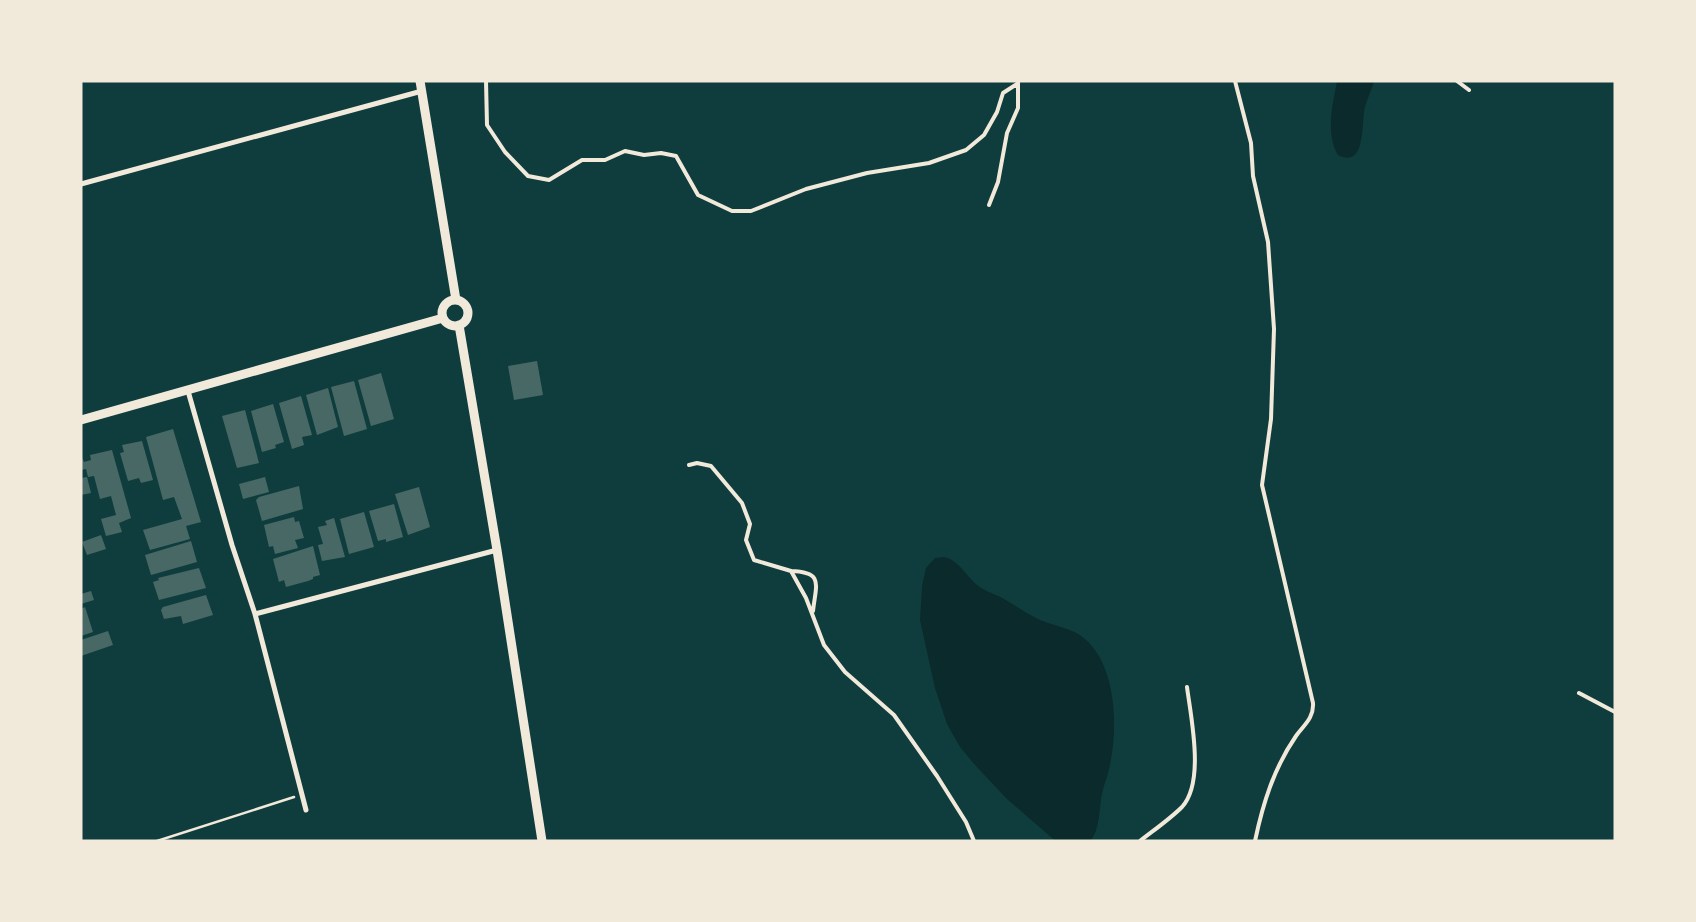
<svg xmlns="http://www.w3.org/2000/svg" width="1696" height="922" viewBox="0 0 1696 922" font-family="'DejaVu Sans',sans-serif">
<rect width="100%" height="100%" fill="#0f3d3e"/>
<path fill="#0a2a2b" d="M1337 81H1374C1372 90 1367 98 1365 107 1361 120 1367 170 1338 155 1325 134 1333 103 1337 81Z
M943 557C960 559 968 581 983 589 990 593 997 595 1004 599 1016 606 1027 614 1040 620 1054 626 1073 628 1085 639 1120 669 1119 743 1105 783 1098 800 1102 829 1090 841H1056L1051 837 1007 799 975 765 960 747 947 724 935 688 920 620 922 586 926 568 935 558Z"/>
<path fill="#486865" d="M537 361 543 395 514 400 508 366Z
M381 373 394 419 371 426 358 380Z
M354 381 367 429 344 436 331 387Z
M328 388 338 427 317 435 306 395Z
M301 396 312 435 302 437 304 445 292 449 279 403Z
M273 404 284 442 275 445 276 448 262 452 251 411Z
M245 410 259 463 237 468 222 416Z
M173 429 201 522 186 526 190 539 150 550 143 530 182 519 174 497 163 500 146 437Z
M142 441 153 480 141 483 139 478 128 481 120 453 124 452 122 445Z
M112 450 131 518 119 523 122 532 106 536 101 519 116 515 111 496 100 499 94 476 88 477 86 469 81 470V455L84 462 91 460 90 455Z
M87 477 91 493 81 495V478Z
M265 477 269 492 243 499 239 484Z
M299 486 303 509 262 521 256 500 259 497Z
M419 487 430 527 408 535 395 494Z
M394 504 403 537 386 542V539L378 541 369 511Z
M364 512 374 547 349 554 340 519Z
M294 517 295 522 299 521 304 538 295 540 298 548 275 554 273 546 269 547 264 525Z
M334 518 345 557 322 561 318 545 323 544 318 527 327 525 325 521Z
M101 535 106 549 87 555 82 542Z
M191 541 197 562 151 575 145 555Z
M313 546 320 575 313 577V579L308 581 286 587 284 580 279 582 273 559Z
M199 568 206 588 159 600 153 582 159 580 158 578Z
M91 591 94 600 81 604V594Z
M206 595 213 615 183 624 181 616 164 619 161 610 163 607Z
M85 607 93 632 81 636V609Z
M108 631 113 645 81 656V640Z"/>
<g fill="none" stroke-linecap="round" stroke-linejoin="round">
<path stroke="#f1e9da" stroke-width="2.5" d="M157 841 294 797"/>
<path stroke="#f1e9da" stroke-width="4" d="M486 81 487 125 505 152 528 176 549 180 582 160H605L625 151 644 155 661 153 676 156 698 195 732 211H751L806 189 867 173 929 163 966 150 984 135 997 112 1003 93 1017 84
M1235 81 1251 143 1253 176 1268 242 1274 329 1271 419 1262 485 1313 703C1314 718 1304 725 1296 736 1274 768 1263 803 1255 841
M1457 81 1469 90
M989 205 998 182 1007 133 1018 108V81
M689 465 697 463 711 466 742 503 750 524 746 540 754 560 791 571 806 598 824 645 845 672 894 715 937 776 966 822 974 841
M791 571C824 572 816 584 813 611
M1579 693 1615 712
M1140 841C1154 830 1170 819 1182 807 1205 782 1191 718 1187 687"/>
<path stroke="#f1e9da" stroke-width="5" d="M81 184 422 91
M188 391 232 545 255 614 306 810
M255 614 497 550"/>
<path stroke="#f1e9da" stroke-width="9" d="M420 81 456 300
M442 313a13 13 0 1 1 26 0a13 13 0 1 1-26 0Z
M459 325 497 550 542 841
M81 420 443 318"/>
</g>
<rect width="1696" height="922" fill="none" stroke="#f1e9da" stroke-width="165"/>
</svg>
